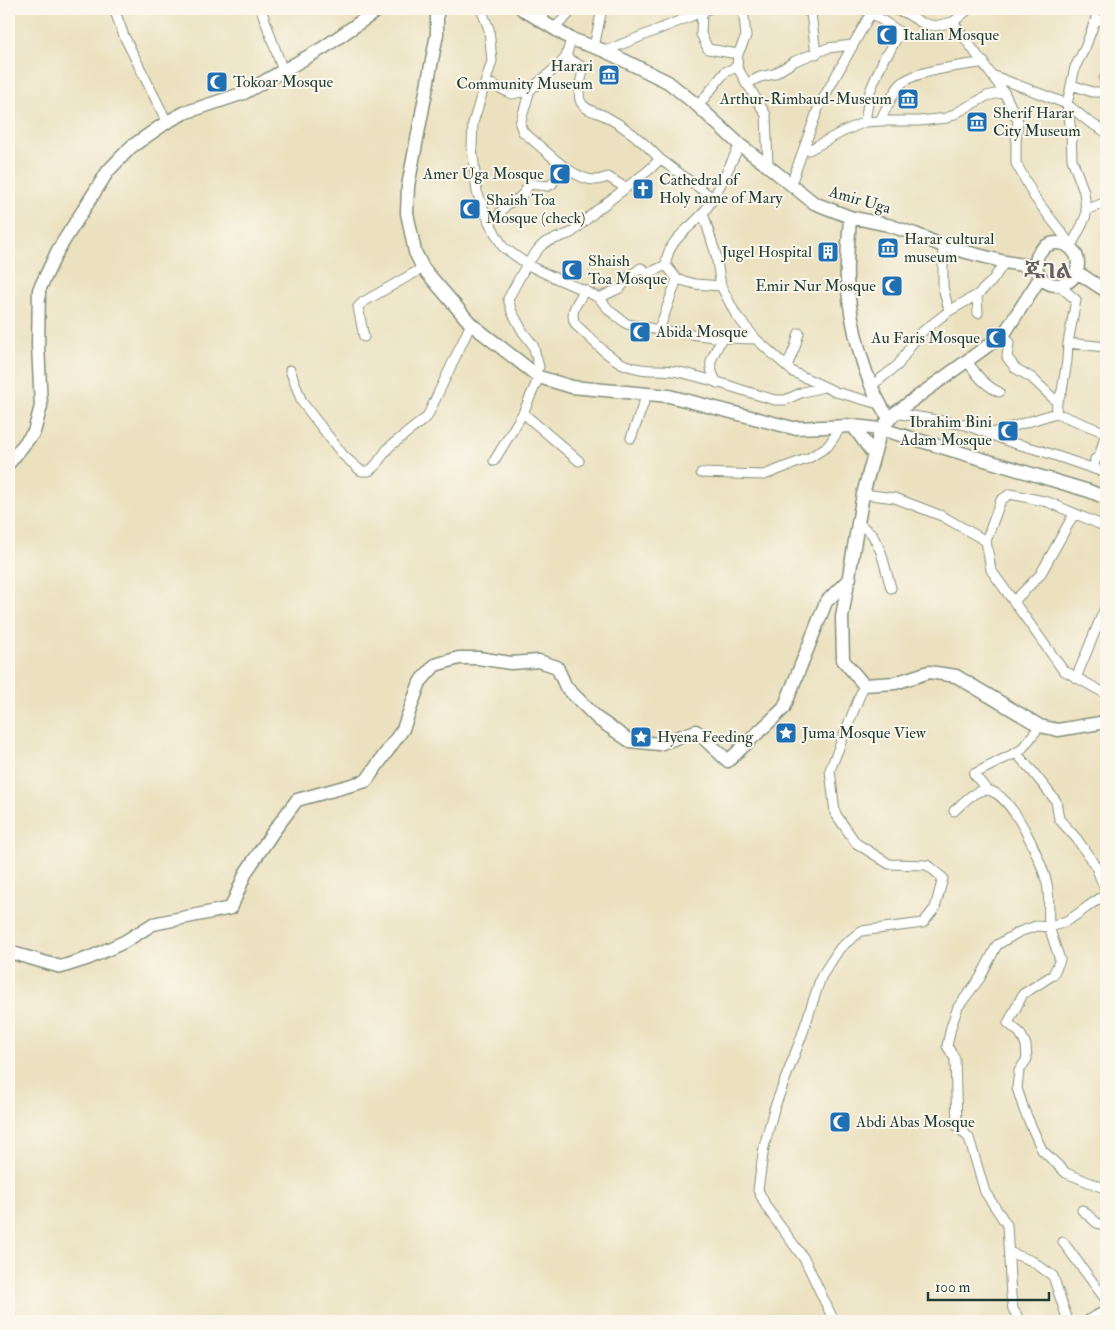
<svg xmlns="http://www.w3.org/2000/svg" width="1115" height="1330" viewBox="0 0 1115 1330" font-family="'IM FELL Double Pica','Noto Serif Ethiopic',serif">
<rect width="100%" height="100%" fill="#fbf7ec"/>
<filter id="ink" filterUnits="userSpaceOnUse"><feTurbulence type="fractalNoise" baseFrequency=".02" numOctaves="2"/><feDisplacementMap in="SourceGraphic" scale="10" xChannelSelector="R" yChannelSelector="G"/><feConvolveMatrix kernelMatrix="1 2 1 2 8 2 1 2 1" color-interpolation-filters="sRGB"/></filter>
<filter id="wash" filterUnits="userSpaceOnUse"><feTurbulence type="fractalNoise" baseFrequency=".0096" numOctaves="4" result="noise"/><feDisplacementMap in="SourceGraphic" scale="20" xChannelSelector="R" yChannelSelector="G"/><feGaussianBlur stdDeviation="1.12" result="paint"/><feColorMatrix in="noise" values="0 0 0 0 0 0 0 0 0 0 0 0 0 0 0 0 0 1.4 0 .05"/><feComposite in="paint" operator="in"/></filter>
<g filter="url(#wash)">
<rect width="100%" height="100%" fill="#ebe1bf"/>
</g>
<g filter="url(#ink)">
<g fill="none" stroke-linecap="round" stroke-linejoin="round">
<g stroke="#858f7a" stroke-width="11">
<path id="street" d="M114 9 124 36 167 122
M261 9 283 71
M481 9 489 29 492 61 473 123 472 147 477 192 489 222 503 247 527 264 508 299 512 312 523 332 533 345 539 367
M743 9 746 36 738 54 737 67 766 115 768 166
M801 9 811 13 816 54
M889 9 904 12 922 23 935 26 953 22 969 9
M702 13 701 34 708 49 738 54
M1096 18 1106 23
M541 21 547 9
M953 22 1004 92 1018 121 1016 143V163L1035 198 1071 245
M554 28 567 16 572 9
M571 39 566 57 581 66 583 69C582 79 577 89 580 100 583 110 597 112 605 116 626 127 644 142 660 159L649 170 596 211 571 233 546 242 540 247 527 264C550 278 576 285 599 298L620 288 630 276 641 268 649 273 666 265C667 240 689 230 703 213 717 197 729 165 740 145
M594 47 602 9
M605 51 709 9
M566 57 560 64 530 90 520 124 523 132C541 145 572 181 596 180 600 180 604 178 608 177L626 188
M994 76 1067 104 1089 122 1106 132
M1104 79 1106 85
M487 82 512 94 530 90
M746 84 760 77 774 74 795 61 828 48 852 45
M1072 85 1092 92H1106
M698 106 725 72 737 67
M880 121H919L947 118 987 96 1004 92
M865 122 870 91 885 56 888 54 900 32 871 13
M809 150 844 131 865 122 880 121C886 109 892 93 901 84 914 70 964 66 984 62
M660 159 713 198
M791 184 819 106 871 13 880 9
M1086 210 1106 202
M703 213 716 255 721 286 736 315 756 339 793 372 836 392 879 404
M489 222 496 218 507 204 519 198 524 193 529 184 548 186 552 184 564 167
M943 246V287L949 311
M1070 248 1082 225 1086 215V210L1084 192 1072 159 1071 130 1067 104 1075 67 1085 48 1096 18V9
M677 279 695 284 721 286
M585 290C578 302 568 312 576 325 592 339 605 355 623 364 643 373 660 368 679 372 712 379 743 391 775 400H785L803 392 824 387
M977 295 978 313
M599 298 610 311 627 324 659 330 722 338 756 339
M659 330 677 279 666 265
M1004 334 1009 343 1007 357 1015 368 1032 378 1057 402
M364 337 358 307 363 302 423 268
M1068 343 1106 347
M967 361C976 374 984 385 999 392
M787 366 795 347 799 333
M290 370 302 402 343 455 361 471H369L375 466 389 447 427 417 471 324
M717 383C705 361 712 360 722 338
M870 387 898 365 918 335 949 311 977 295 992 281 1005 262
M523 413 579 461
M895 413 966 425 1013 443 1039 450 1106 473
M1056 413 1057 402 1062 391 1067 361 1068 343 1076 300 1060 286
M989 434 1056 413 1106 433
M631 438 647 394
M494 461 523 413 539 377
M1094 469 1095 459 1099 457 1106 433
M701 473 764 475 809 458 828 446 841 427
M863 494 895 498 942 516 986 541
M858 523 872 534 881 552 891 588
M1106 527 1048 502 1010 494 1001 500 986 541 991 570 1063 670 1106 694
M1014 601 1040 575 1074 514
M1076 678 1106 605
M1016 753 1033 772 1056 801 1059 819 1077 839 1096 867 1106 892
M987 790 974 774 1021 750 1040 726
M954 811C962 804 974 790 986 790 1012 791 1042 862 1047 884 1050 897 1048 913 1049 927 1074 922 1084 906 1106 895
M1082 1210 1097 1223 1106 1226
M1063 1242 1106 1300
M1009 1252 1032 1261 1053 1276 1068 1321
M834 1321 805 1260 767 1208 758 1190 764 1147 774 1109 802 1035 821 977 840 948 861 931 923 923 935 908 943 878 927 865 889 864 856 843 835 813 830 770 864 685
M1020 1321 1013 1309 1011 1296 1007 1225 985 1192 969 1138 957 1126 955 1059 947 1046 951 1027 958 1007 980 978 997 945 1019 932 1036 926 1049 927 1060 960 1053 975 1023 994 1008 1023 1020 1033 1026 1045 1027 1059 1019 1071 1017 1088 1024 1110 1042 1150 1066 1173 1106 1189"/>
</g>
<g stroke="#858f7a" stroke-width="15">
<path id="secondary" d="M437 9V34L408 186 407 213 415 252 423 268 471 324 539 377 572 387 669 396 793 428 853 426 874 455
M522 9 571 39 605 51 668 82 698 106 740 145 768 166 814 203 850 217 888 225 915 234 943 246 1005 262 1036 267
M850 217C849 238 846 259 847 279 850 322 864 384 889 418
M1036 264a21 21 0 1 1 42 0a21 21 0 1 1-42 0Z
M1077 272 1106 291
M1040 278 1004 334 895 413 881 429 863 494 842 617 843 660 864 685 895 683 929 672 956 676 1040 726 1058 730 1106 722
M853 426 881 429 1089 491 1106 498
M9 463 34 432 41 406 38 345 39 290 58 250 108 171 131 147 167 122 184 113 244 93 323 48 379 9
M9 952 61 967 89 958 124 942 153 924 231 908 246 872 273 832 297 800 366 781 403 729 420 682 435 665 459 658H478L511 663 539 661 557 667 566 687 598 719 630 741 659 744 696 731 728 761 784 708 826 602 850 578
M1090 1321 1106 1312"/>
</g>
<use href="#street" stroke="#fff" stroke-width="9"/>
<use href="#secondary" stroke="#fff" stroke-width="12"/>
</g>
</g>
<defs>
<g id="mosque-square" transform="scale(1.125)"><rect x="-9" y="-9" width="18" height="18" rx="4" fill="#1f6fb2" stroke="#fbf7ec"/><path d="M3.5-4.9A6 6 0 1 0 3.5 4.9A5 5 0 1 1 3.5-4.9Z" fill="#fff"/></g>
<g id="museum-square" transform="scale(1.125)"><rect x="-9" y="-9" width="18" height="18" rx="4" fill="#1f6fb2" stroke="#fbf7ec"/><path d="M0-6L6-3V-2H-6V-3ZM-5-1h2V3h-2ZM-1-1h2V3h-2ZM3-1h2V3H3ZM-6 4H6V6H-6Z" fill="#fff"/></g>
<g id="church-square" transform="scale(1.125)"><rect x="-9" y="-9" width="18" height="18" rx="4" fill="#1f6fb2" stroke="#fbf7ec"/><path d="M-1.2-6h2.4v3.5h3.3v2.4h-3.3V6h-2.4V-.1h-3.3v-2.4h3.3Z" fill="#fff"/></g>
<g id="building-square" transform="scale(1.125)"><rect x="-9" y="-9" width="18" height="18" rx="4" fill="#1f6fb2" stroke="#fbf7ec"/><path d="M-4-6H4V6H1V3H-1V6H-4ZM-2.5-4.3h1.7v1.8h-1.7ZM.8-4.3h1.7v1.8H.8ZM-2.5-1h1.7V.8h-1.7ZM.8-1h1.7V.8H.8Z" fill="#fff"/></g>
<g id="sight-square" transform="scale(1.125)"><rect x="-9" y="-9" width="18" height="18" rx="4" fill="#1f6fb2" stroke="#fbf7ec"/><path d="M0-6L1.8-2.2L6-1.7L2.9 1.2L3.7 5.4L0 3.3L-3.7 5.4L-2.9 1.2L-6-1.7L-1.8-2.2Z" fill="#fff"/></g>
</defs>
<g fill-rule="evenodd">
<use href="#mosque-square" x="887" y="35"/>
<use href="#museum-square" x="609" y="75"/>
<use href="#mosque-square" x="217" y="82"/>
<use href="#museum-square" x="908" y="99"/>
<use href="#museum-square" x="977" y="122"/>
<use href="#mosque-square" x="560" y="174"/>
<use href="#church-square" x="643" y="189"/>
<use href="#mosque-square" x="470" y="209"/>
<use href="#museum-square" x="888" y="248"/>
<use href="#building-square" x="828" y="252"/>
<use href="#mosque-square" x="572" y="270"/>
<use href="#mosque-square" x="892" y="286"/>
<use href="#mosque-square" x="640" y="332"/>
<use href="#mosque-square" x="996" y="338"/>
<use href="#mosque-square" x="1008" y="431"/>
<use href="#sight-square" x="786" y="733"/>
<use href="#sight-square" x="641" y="737"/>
<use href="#mosque-square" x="840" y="1122"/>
</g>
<g text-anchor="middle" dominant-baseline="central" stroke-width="4" stroke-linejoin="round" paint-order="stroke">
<g font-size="16" fill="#1f3d34" stroke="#fbf7ec" text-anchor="start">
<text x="903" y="35">Italian Mosque</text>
<text x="593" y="66" text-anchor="end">Harari<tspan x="593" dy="18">Community Museum</tspan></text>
<text x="233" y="82">Tokoar Mosque</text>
<text x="892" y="99" text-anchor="end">Arthur-Rimbaud-Museum</text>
<text x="993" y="113">Sherif Harar<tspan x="993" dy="18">City Museum</tspan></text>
<text x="544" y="174" text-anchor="end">Amer Uga Mosque</text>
<text x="659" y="180">Cathedral of<tspan x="659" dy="18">Holy name of Mary</tspan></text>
<text x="486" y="200">Shaish Toa<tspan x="486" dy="18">Mosque (check)</tspan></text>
<text x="904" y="239">Harar cultural<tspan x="904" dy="18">museum</tspan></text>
<text x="812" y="252" text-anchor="end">Jugel Hospital</text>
<text x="588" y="261">Shaish<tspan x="588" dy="18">Toa Mosque</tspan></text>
<text x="876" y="286" text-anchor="end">Emir Nur Mosque</text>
<text x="656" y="332">Abida Mosque</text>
<text x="980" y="338" text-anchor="end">Au Faris Mosque</text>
<text x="992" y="422" text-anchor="end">Ibrahim Bini<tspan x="992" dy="18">Adam Mosque</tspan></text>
<text x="802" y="733">Juma Mosque View</text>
<text x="657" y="737">Hyena Feeding</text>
<text x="856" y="1122">Abdi Abas Mosque</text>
</g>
<g font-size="16" fill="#1f3d34" stroke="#fbf7ec">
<text transform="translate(860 200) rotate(16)">Amir Uga</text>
</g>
<g font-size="21" font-weight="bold" fill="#676063" stroke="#fbf7ec">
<text x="1048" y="271">ጁገል</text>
</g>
</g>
<rect width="1115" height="1330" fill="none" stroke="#fbf7ec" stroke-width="30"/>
<path d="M928 1292v8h121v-8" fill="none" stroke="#1f3d34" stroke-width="2.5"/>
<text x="935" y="1292" font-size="15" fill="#1f3d34" stroke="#fbf7ec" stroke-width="4" paint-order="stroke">100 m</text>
</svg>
